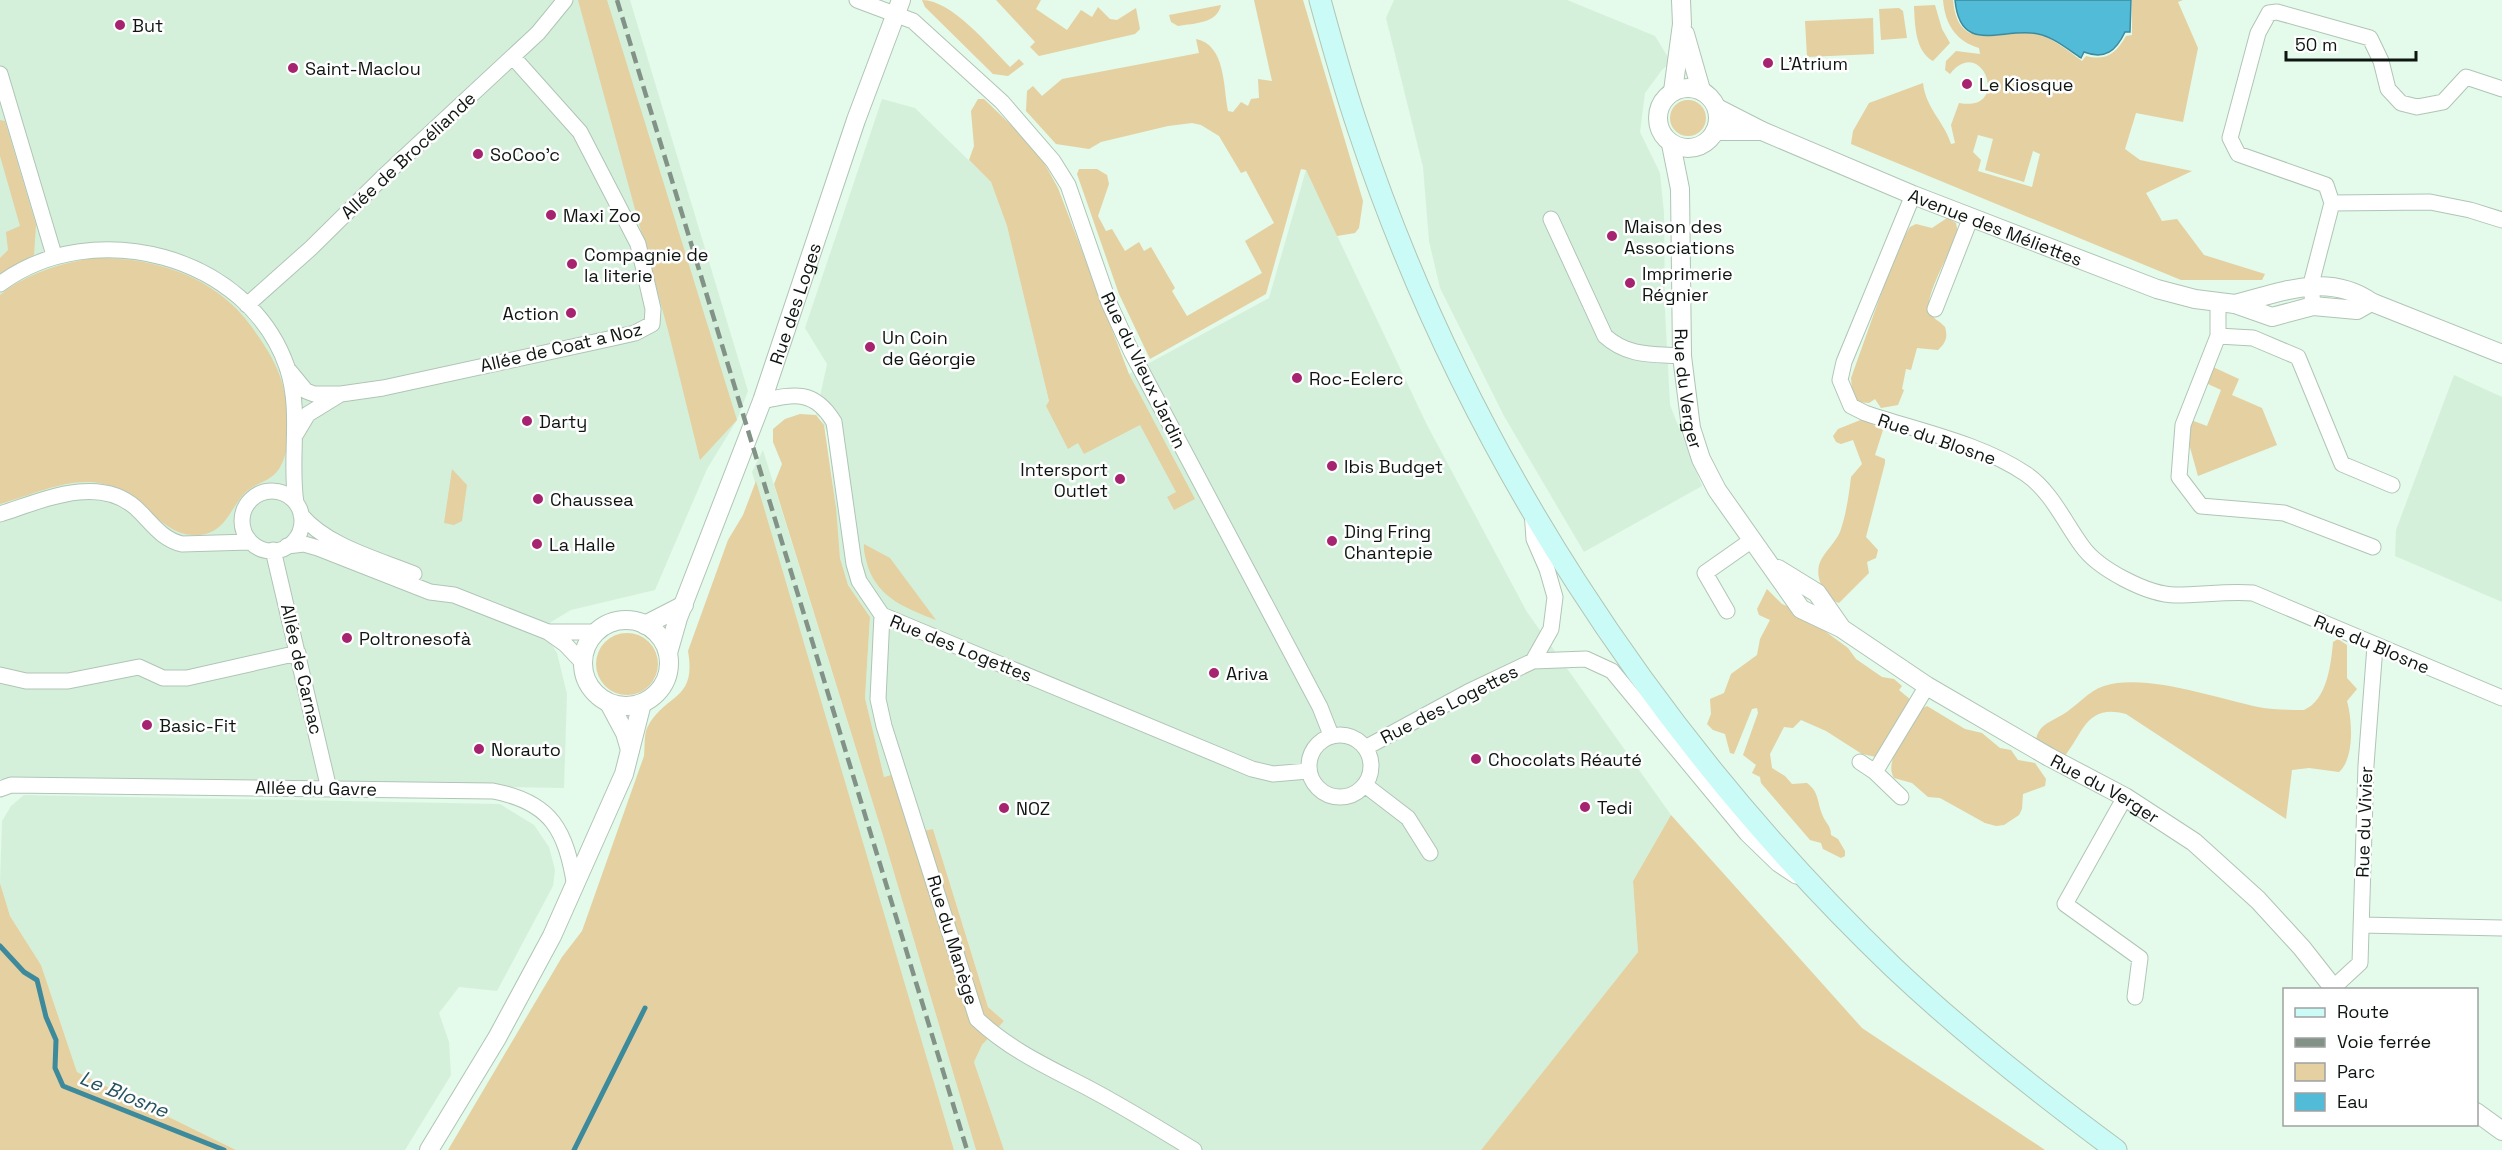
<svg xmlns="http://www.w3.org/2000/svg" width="2502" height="1150" viewBox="0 0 2502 1150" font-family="'Space Grotesk',sans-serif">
<rect width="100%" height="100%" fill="#e4faea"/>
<path fill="#d4f0db" d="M0 0H630L748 391 737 420 707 469 655 590 571 610 541 628 557 653 567 694 564 788 0 779Z
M1394 0H1567L1655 36 1671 62 1662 70 1645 93 1640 132 1660 173 1664 213 1665 311 1670 405 1702 486 1584 552 1504 416 1440 288 1429 241 1423 167 1386 18Z
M882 99 915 108 991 182 1007 226 1049 401 1129 374 1269 298 1306 170 1427 425 1527 612 1671 815 1633 881 1638 952 1481 1150H1004L974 1062 982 1045 1004 1021 988 1007 933 829 912 833 891 775 884 777 865 698 870 617 848 585 840 558 828 435 821 418 816 415 827 364 805 328Z
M2454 375 2502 397V602L2395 556 2396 530Z
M763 450 884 839 976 1150H954L752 472Z
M24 795 500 804 534 825 549 847 555 870 553 886 497 991 459 987 439 1013 449 1042 451 1075 405 1150H236L77 1072 41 965 10 916 0 883 2 821 11 806Z"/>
<path fill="#e4d0a0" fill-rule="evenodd" d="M578 0H607L737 420 700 460 669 334Z
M922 0C952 0 989 46 1010 67L1019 59 1024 64 1008 76 993 74 925 7Z
M996 0H1041L1036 9 1067 30 1081 10 1092 17 1098 7 1110 19 1117 20 1136 8 1140 29 1135 34 1039 56 1030 47 1035 42Z
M1254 0H1303L1363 201 1359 228 1355 233 1337 236 1306 170 1301 169 1266 294 1150 359 1119 294 1077 174 1079 169H1097L1107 175 1109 184 1098 216 1106 231 1112 229 1125 251 1139 242 1144 251 1151 247 1175 288 1172 291 1187 316 1262 273 1245 241 1274 223 1246 171 1241 173 1219 136 1201 125 1192 123 1168 126 1101 142 1089 149 1056 144 1026 111 1027 91 1033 86 1042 96 1062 79 1199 53 1196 39C1226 45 1223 87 1228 111L1233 112 1241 102 1248 106 1251 99 1259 98 1258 79 1272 81Z
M1943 0H1953C1958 55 1999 29 2033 33 2051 36 2068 51 2082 61L2086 56C2106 61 2116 54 2126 36L2132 35V0H2183L2178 2 2198 48 2183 122 2136 113 2125 149 2140 160 2192 171 2146 193 2162 221 2177 219 2204 255 2265 274 2262 280H2181L1851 144 1853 131 1869 103 1923 83C1926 109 1944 121 1951 144L1955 143 1951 125 1959 103C2012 113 1982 33 1950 74L1945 70 1946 61 1956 51 1980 54 1979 48C1955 41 1945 23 1943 0ZM1978 135 1993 139 1985 170 2024 182 2033 151 2040 154 2032 187 1978 171 1981 160 1973 152Z
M1221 5C1217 24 1194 23 1178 26L1171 22 1169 15Z
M1935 5 1942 29 1950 43 1933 61C1915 51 1915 25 1914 6Z
M1899 8 1903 11 1907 38 1881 40 1879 9Z
M1873 18 1874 54 1807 57 1805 21Z
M978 99H984L1037 150 1058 188 1129 374 1195 499 1174 510 1167 497 1176 492 1140 425 1084 454 1078 443 1068 449 1046 406 1049 401 1007 226 991 182 969 160 974 146 971 111Z
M1670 118a18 18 0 1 1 36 0a18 18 0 1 1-36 0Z
M0 120 5 121 36 225 34 255 0 274V258L8 250 6 232 20 226 0 156Z
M1947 218 1956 223 1958 233C1952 248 1925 295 1929 310 1932 319 1940 321 1945 327 1948 337 1946 343 1938 350L1917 348 1911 370 1906 369 1902 389 1904 390 1898 405 1881 408 1875 399 1869 403 1858 402 1852 390 1851 378 1886 280 1904 237 1910 227 1916 224 1932 228Z
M95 258C154 257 215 276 251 326 277 362 286 380 288 425 289 440 287 456 279 469 271 482 253 483 243 495 228 513 223 536 194 535 175 535 160 521 147 509 97 462 57 487 0 504V295C27 273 61 263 95 258Z
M2213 367 2239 379 2232 395 2262 408 2277 445 2198 476 2186 433 2191 420 2207 426 2221 390 2206 383Z
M800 414 816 415 824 425 836 508 840 558 848 585 870 617 865 698 884 777 891 775 912 833 933 829 988 1007 1004 1021 982 1045 974 1062 1004 1150H976L884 839 774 484 782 464 773 442V429L785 419Z
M1863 419 1883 430 1875 455 1885 459V463L1866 537 1878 550 1876 558 1867 562 1869 573 1839 603C1824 598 1813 575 1821 560 1826 550 1835 543 1840 532 1846 515 1849 495 1851 477L1862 464 1853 440 1841 444 1836 442 1833 436 1838 429Z
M452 469 467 485 462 521 454 525 444 523Z
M756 481 954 1150H448L562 957 582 931 644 756C645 747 644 735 647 728 665 693 697 702 688 651L728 540 743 515Z
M864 544 890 558 936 620C908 609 879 599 868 567 866 559 863 551 864 544Z
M1767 589 1782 604 1796 610 1848 648 1856 659 1882 677 1894 679 1902 686 1899 690 1911 700 1876 757 1862 754 1826 731 1801 720 1793 728 1784 727 1770 754 1772 768 1785 776 1792 784 1807 783C1819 792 1817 801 1822 814 1825 823 1831 825 1831 835L1838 839 1845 851V856L1841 858 1823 849 1821 843 1810 840 1761 783 1760 777 1752 773 1756 765 1743 755 1758 713 1757 708 1752 709 1734 754 1730 753 1725 734 1713 730 1707 724 1711 714 1710 699 1724 693 1731 674 1757 655 1760 639 1770 620 1759 615 1757 609Z
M596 664a31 31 0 1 1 62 0a31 31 0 1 1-62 0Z
M2338 639 2347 645V678L2357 689 2347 701C2352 719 2355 758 2339 772L2309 768 2292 770 2286 819 2126 714C2087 704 2084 731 2065 756L2036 743C2036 726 2050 722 2062 715 2076 707 2088 691 2104 686 2146 673 2215 698 2258 707 2273 710 2289 710 2304 710 2327 700 2331 665 2333 642Z
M1927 706 1965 729 1982 733 2000 748 2011 750 2018 760 2035 763 2046 779 2045 786 2023 794 2022 809 2019 815 2004 825 1996 826 1985 823 1940 798 1928 797 1912 783 1894 778C1882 760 1913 725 1923 708Z
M1671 815 1862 1028 2045 1150H1481L1638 952 1633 881Z
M0 883 10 916 41 965 77 1072 236 1150H0Z"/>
<path fill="#51bbd8" stroke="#3d8a9c" stroke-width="1.5" d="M1955 0H2131L2130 32H2125C2116 51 2105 60 2084 52L2081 58C2066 48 2050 34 2031 33 1997 30 1960 53 1955 0Z"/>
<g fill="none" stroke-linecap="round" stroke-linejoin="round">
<path stroke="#3d8a9c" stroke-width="5" d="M0 946 24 972 37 980 46 1017 56 1040 55 1068 63 1086 224 1150
M574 1150 645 1008"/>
<g stroke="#b0c5b5" stroke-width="17">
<path id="minor" d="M857 0 913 21 1002 102 1053 161 1068 185 1109 303 1132 353 1320 707 1331 735
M0 74 54 255
M1913 195 1844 362 1840 380 1851 406 1865 413C1918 431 1980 443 2026 474 2051 491 2065 523 2082 546 2098 569 2148 595 2176 595 2202 595 2227 591 2253 593L2502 698
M2332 203 2430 202 2470 210 2502 220
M1551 219 1605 336C1628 357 1653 354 1682 356
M0 284C92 215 248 254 287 367 302 412 289 458 296 503
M2218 302V336L2183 425 2179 477 2201 506 2284 513 2373 547
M247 305 311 248 383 177 538 33 565 0
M2313 306 2311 284 2332 203 2326 185 2238 154 2230 138 2258 33 2269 13 2277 12 2370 38 2381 61 2388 89 2401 103 2417 107 2443 102 2466 77 2502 89
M1935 309 1971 217
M2218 336 2253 338 2298 357 2342 464 2392 485
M287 368 306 391 314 394H341L383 388 613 338 635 333 652 324 653 309 638 244 580 132 513 57
M762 401C794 394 814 389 834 422L854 564 859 581 882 615 1252 769 1273 774 1308 771
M296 434 308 414 339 395
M242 521a30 30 0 1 1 60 0a30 30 0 1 1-60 0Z
M1532 511 1534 539 1547 569 1555 597 1551 629 1533 661
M0 514C41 501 98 474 136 508 151 522 161 539 182 544L250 542
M301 515C327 546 377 559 414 574
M287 546 304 544 318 548 430 592 454 595 548 632 565 644 583 663
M273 550 329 789
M1727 611 1705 573 1752 540
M882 615 878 699 884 726 977 1019C1011 1051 1050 1068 1090 1089 1126 1108 1160 1129 1194 1150
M550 632H597
M0 675 26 681H68L139 667 163 678H187L298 653
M1309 766a31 31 0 1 1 62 0a31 31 0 1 1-62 0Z
M1365 748 1468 692 1533 661 1586 659 1612 671 1747 834 1778 864 1796 876
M1860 762 1875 772 1901 797
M1875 772 1927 686
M1365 785 1408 818 1430 853
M0 789 11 785 493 791C552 802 566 831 575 887
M2125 797 2065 904 2140 958 2135 997
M2361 925 2502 928
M2334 987 2360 963 2366 765 2375 646"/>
</g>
<g stroke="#b0c5b5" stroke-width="20">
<g id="tertiary">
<path d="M1685 34 1701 90"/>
<circle cx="1688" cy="118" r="30"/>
<path d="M1673 91 1682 24 1681 0"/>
<path id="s1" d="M1717 108 1762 131 1913 195 2157 289 2195 299 2235 304 2272 317 2313 306 2357 310 2371 302"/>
<path d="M1715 131H1762"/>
<path id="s2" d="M1671 144 1680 189 1682 356 1691 428 1701 459 1717 490 1801 609 1841 628 1927 686 2049 757 2125 797 2194 842 2258 900 2302 948 2335 990"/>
<path d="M2235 304C2282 292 2328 272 2371 302L2502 354"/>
<path d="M1778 569 1817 593 1840 626"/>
<circle cx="626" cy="663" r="43"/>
<path d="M645 625 684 605"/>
<path id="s3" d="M668 653 678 618 762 401 856 120 901 0"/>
<path d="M609 703 625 733 630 750"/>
<path d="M2476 1112 2502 1131"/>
<path d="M429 1150 497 1038 552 936 624 774 642 703"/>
</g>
</g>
<g stroke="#b0c5b5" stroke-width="23">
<path id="secondary" d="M1320 0C1332 44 1344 87 1359 131 1464 447 1654 738 1894 968 1964 1034 2039 1093 2116 1150"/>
</g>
<use href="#minor" stroke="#fff" stroke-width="15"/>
<use href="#tertiary" stroke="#fff" stroke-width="18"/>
<use href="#secondary" stroke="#cafbf6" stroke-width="21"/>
<path stroke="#839287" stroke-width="4.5" stroke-dasharray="12 6" stroke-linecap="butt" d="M617 0 967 1150"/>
</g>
<g fill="#a6236f" stroke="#fff" stroke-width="2">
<circle cx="120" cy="25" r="6"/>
<circle cx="1768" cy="63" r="6"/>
<circle cx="293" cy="68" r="6"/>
<circle cx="1967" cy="84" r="6"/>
<circle cx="478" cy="154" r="6"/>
<circle cx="551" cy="215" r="6"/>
<circle cx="1612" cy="236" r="6"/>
<circle cx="572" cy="264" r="6"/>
<circle cx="1630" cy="283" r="6"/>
<circle cx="571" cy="313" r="6"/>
<circle cx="870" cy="347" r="6"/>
<circle cx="1297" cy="378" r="6"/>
<circle cx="527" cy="421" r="6"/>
<circle cx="1332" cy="466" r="6"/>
<circle cx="1120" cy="479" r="6"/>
<circle cx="538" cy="499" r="6"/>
<circle cx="1332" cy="541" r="6"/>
<circle cx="537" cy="544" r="6"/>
<circle cx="347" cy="638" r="6"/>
<circle cx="1214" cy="673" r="6"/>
<circle cx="147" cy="725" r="6"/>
<circle cx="479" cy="749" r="6"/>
<circle cx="1476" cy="759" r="6"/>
<circle cx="1585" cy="807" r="6"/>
<circle cx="1004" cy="808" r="6"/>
</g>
<g text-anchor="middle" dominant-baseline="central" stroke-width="5" stroke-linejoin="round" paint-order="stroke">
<g font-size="18" fill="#0f1611" stroke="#fff" text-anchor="start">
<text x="132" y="25">But</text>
<text x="1780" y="63">L'Atrium</text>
<text x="305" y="68">Saint-Maclou</text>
<text x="1979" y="84">Le Kiosque</text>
<text x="490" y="154">SoCoo'c</text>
<text x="563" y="215">Maxi Zoo</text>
<text x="1624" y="226">Maison des<tspan x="1624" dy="21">Associations</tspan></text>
<text x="584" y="254">Compagnie de<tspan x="584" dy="21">la literie</tspan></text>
<text x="1642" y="273">Imprimerie<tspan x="1642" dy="21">Régnier</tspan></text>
<text x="559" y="313" text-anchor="end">Action</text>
<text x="882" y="337">Un Coin<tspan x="882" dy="21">de Géorgie</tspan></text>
<text x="1309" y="378">Roc-Eclerc</text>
<text x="539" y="421">Darty</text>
<text x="1344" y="466">Ibis Budget</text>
<text x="1108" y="469" text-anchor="end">Intersport<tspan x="1108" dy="21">Outlet</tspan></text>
<text x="550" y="499">Chaussea</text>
<text x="1344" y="531">Ding Fring<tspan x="1344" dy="21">Chantepie</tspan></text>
<text x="549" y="544">La Halle</text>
<text x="359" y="638">Poltronesofà</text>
<text x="1226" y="673">Ariva</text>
<text x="159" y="725">Basic-Fit</text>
<text x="491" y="749">Norauto</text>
<text x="1488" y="759">Chocolats Réauté</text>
<text x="1597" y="807">Tedi</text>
<text x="1016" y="808">NOZ</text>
</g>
<g font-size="18" fill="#0f1611" stroke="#fff">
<text transform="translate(408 155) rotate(-43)">Allée de Brocéliande</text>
<text stroke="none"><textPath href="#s1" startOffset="303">Avenue des Méliettes</textPath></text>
<text stroke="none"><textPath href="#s3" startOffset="372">Rue des Loges</textPath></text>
<text transform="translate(561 347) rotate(-13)">Allée de Coat a Noz</text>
<text transform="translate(1144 370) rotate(64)">Rue du Vieux Jardin</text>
<text stroke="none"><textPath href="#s2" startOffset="246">Rue du Verger</textPath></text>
<text transform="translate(1937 439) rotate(19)">Rue du Blosne</text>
<text transform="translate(2372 644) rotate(23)">Rue du Blosne</text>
<text transform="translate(961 648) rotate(22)">Rue des Logettes</text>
<text transform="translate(302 669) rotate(77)">Allée de Carnac</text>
<text transform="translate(1449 704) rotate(-27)">Rue des Logettes</text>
<text transform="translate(316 788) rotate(1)">Allée du Gavre</text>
<text stroke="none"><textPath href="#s2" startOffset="852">Rue du Verger</textPath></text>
<text transform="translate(2364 822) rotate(-88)">Rue du Vivier</text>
<text transform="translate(953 940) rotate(73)">Rue du Manège</text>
</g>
<g font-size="20" font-style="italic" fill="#25535f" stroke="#fff">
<text transform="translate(124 1094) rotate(22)">Le Blosne</text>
</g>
</g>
<rect x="2283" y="988" width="195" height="138" fill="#ffffff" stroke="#9fa2a0" stroke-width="1.5"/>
<rect x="2295" y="1008" width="30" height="9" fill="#cafbf6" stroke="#9fa2a0" stroke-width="1.5"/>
<text x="2337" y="1018" font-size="18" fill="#0f1611">Route</text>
<rect x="2295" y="1038" width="30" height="9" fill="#839287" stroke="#9fa2a0" stroke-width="1.5"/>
<text x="2337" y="1048" font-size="18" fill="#0f1611">Voie ferrée</text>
<rect x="2295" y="1063" width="30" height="18" fill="#e4d0a0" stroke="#9fa2a0" stroke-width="1.5"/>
<text x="2337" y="1078" font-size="18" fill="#0f1611">Parc</text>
<rect x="2295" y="1093" width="30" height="18" fill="#51bbd8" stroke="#9fa2a0" stroke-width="1.5"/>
<text x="2337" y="1108" font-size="18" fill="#0f1611">Eau</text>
<path d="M2286 51v9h130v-9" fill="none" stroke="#0f1611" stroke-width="3"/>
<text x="2295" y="51" font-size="18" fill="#0f1611" stroke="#ffffff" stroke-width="4.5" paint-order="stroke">50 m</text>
</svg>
